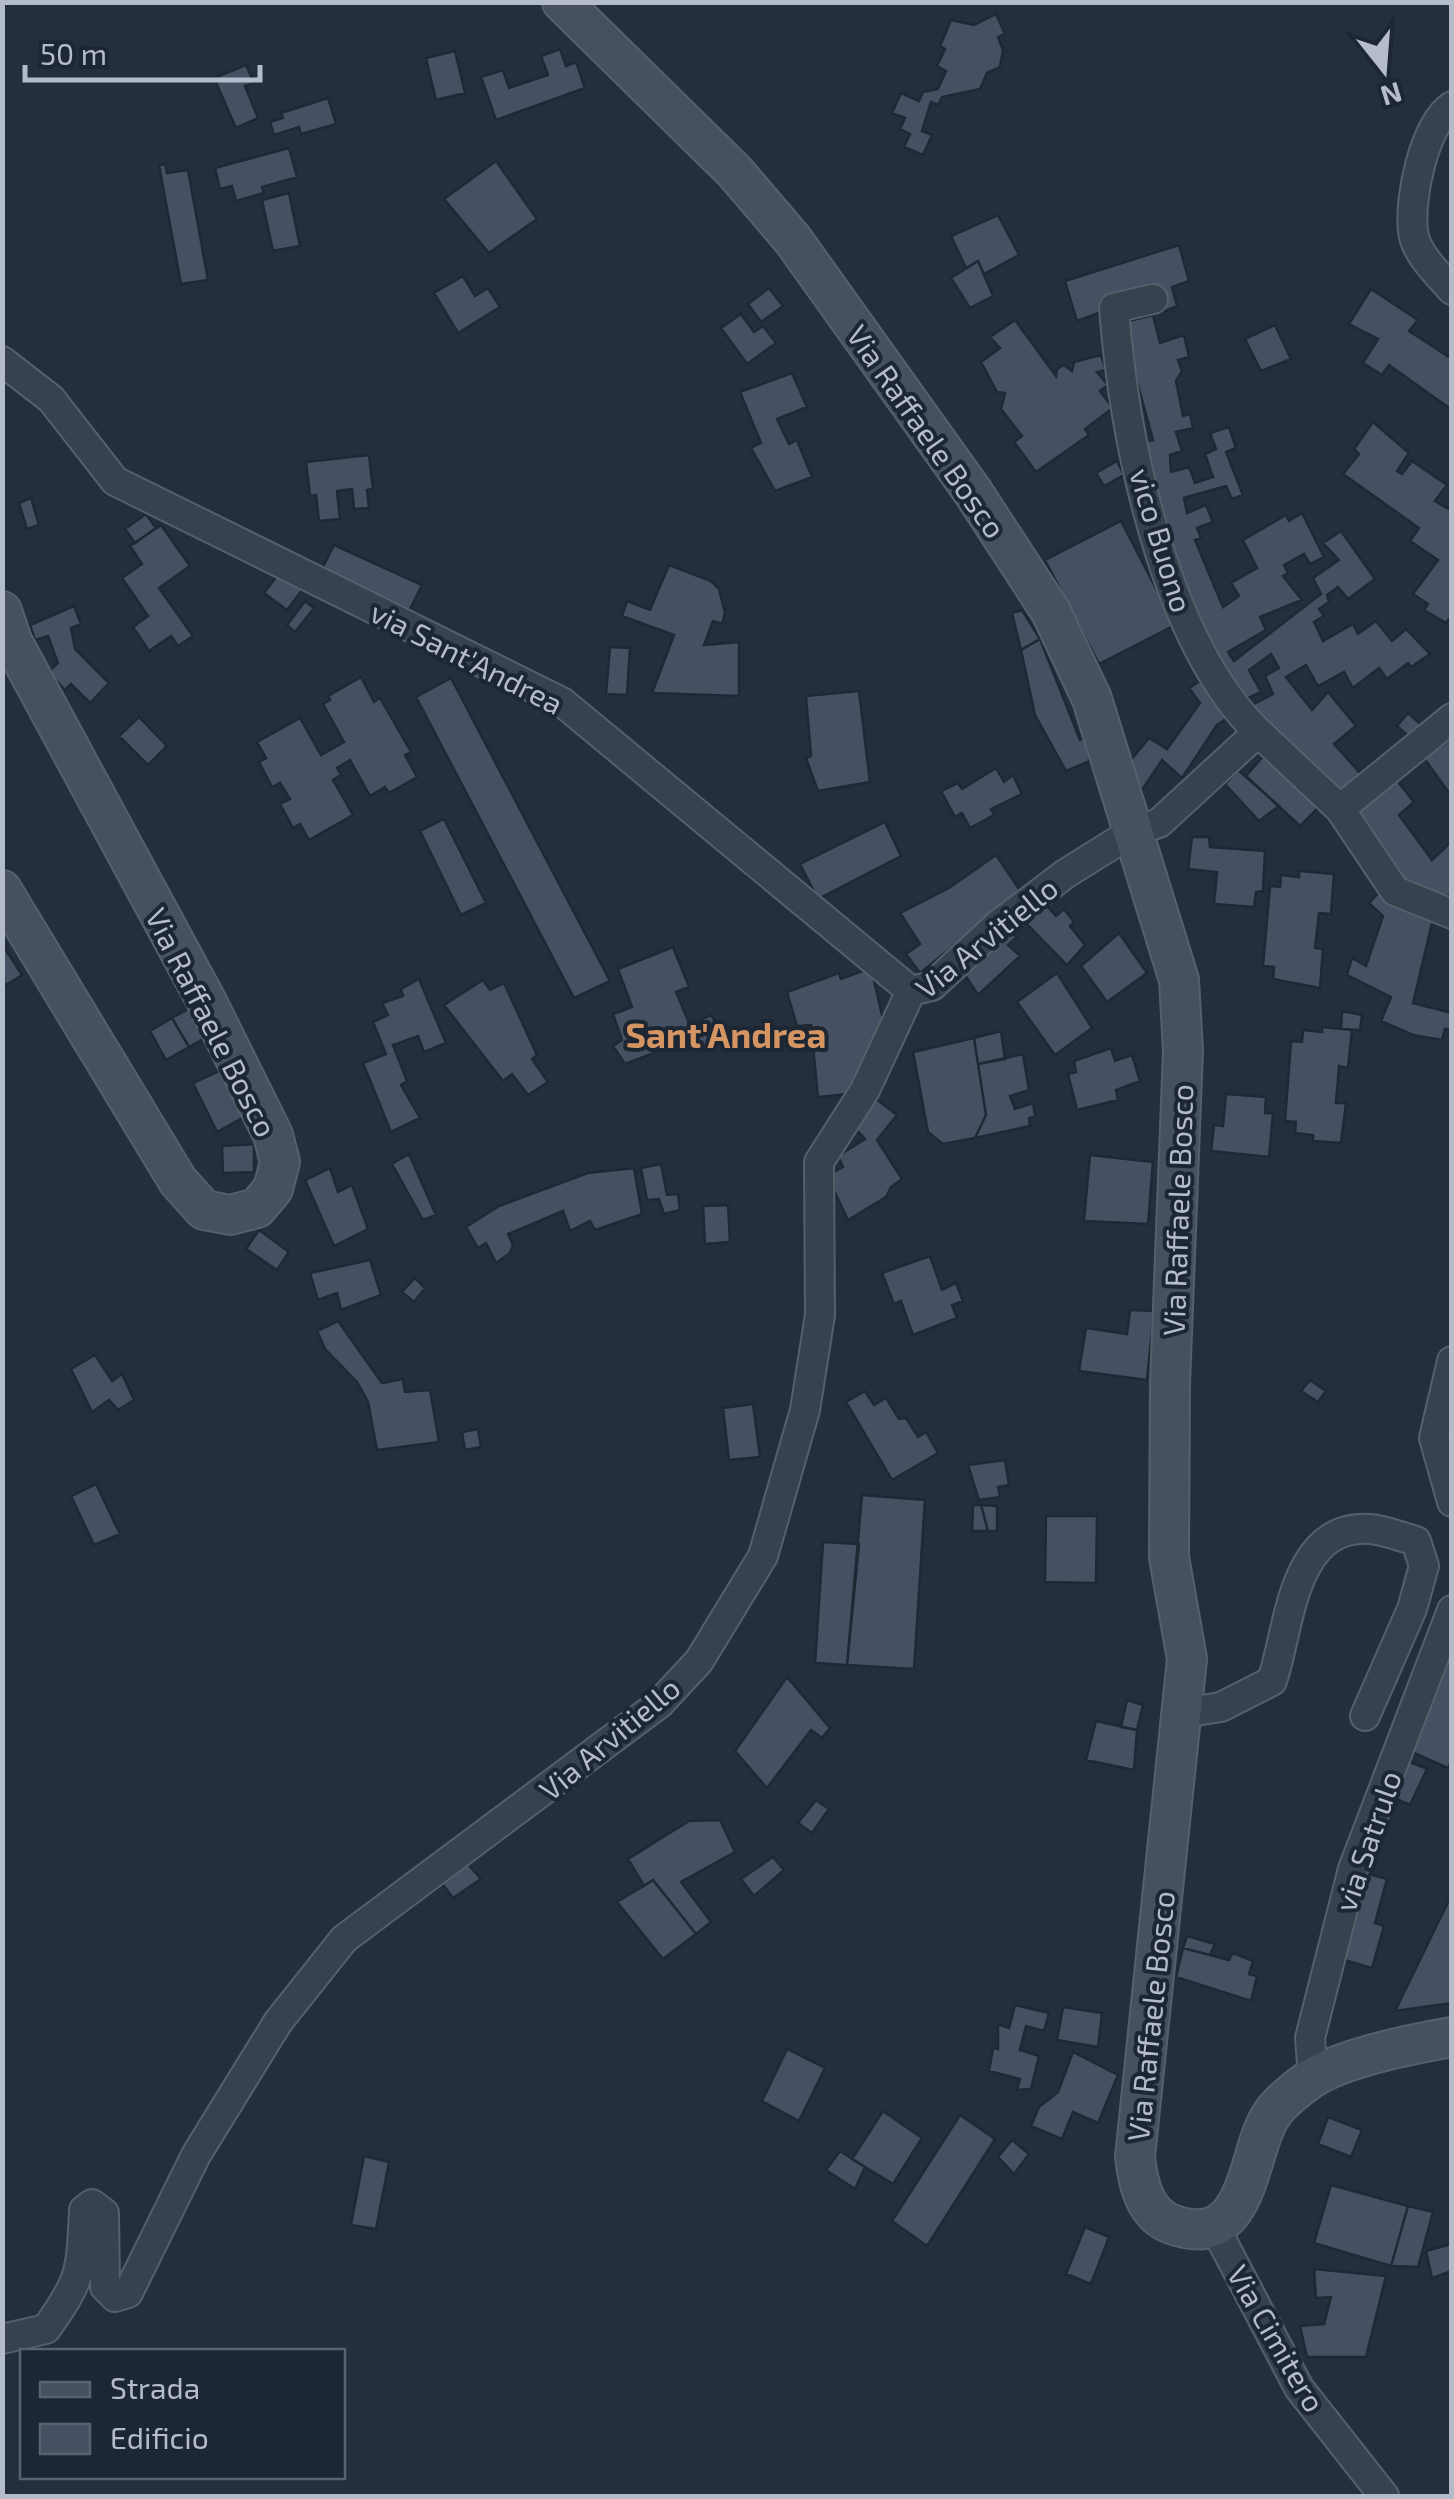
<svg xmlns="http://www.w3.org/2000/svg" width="1454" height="2499" viewBox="0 0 1454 2499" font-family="'Exo 2',sans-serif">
<rect width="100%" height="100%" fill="#242f3e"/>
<path fill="#455162" stroke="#1f2835" stroke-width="2.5" d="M996 14 1005 34 998 37 1003 50 1000 67 987 73 980 89 942 97 938 105 931 102 922 131 932 135 923 155 904 147 910 134 900 129 905 118 892 113 901 93 919 101 923 92 938 89 946 71 937 66 945 49 940 46 951 20 974 25Z
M560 49 566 66 576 62 585 88 496 120 481 77 503 70 509 88 548 75 541 56Z
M455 51 465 93 436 100 426 58Z
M246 65 254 83 245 86 258 118 236 128 214 78Z
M328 98 336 124 301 134 299 127 274 135 270 122 283 118 281 113Z
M289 148 297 177 262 187 264 193 236 201 232 186 220 189 215 168Z
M496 161 537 219 489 253 444 199Z
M165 164 167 173 188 170 208 280 181 284 159 165Z
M289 193 300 246 273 251 262 200Z
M998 215 1019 255 984 274 978 261 966 268 951 236Z
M1179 245 1189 281 1172 287 1177 306 1165 311 1159 291 1077 321 1065 281Z
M978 261 993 296 970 308 951 278Z
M463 276 475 296 488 288 500 307 458 333 434 293Z
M769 288 783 306 761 322 748 304Z
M1371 289 1418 320 1409 331 1452 359V410L1389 365 1382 375 1363 363 1378 339 1349 324Z
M741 314 754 332 763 326 776 343 747 364 721 328Z
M1153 315 1160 343 1184 335 1189 357 1178 360 1182 371 1176 381 1183 416 1190 414 1193 428 1176 432 1182 451 1170 455 1171 472 1189 467 1195 483 1213 477 1205 454 1216 449 1210 433 1229 427 1236 448 1226 452 1243 495 1232 499 1226 486 1184 498 1187 513 1206 505 1213 522 1197 528 1201 538 1195 540 1223 607 1239 596 1231 583 1257 568 1243 540 1286 515 1289 521 1302 513 1324 557 1310 564 1304 554 1284 565 1288 573 1283 576 1302 600 1260 617 1266 630 1228 652 1234 661 1321 594 1313 578 1339 560 1323 543 1341 531 1375 579 1348 599 1338 587 1327 595 1329 602 1319 609 1324 616 1314 622 1323 641 1353 624 1358 634 1376 621 1392 641 1406 629 1430 654 1411 667 1408 663 1387 679 1379 668 1353 688 1344 672 1318 686 1306 665 1286 677 1312 710 1328 692 1356 726 1334 744 1369 783 1340 798 1242 710 1273 694 1265 676 1279 668 1271 654 1249 670 1261 692 1238 703 1197 625 1151 487 1143 442 1153 440 1121 323Z
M1015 320 1056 376 1057 369 1064 365 1072 371 1074 362 1101 355 1106 370 1097 372 1108 385 1100 391 1113 408 1085 429 1089 435 1036 472 1014 442 1022 436 1001 409 1005 393 997 392 981 362 1000 348 990 337Z
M1275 325 1291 359 1261 371 1245 339Z
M792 373 807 407 777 419 789 444 797 440 812 477 775 491 751 448 761 443 740 392Z
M1373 422 1409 453 1397 471 1402 474 1412 461 1447 485 1435 501 1452 511V615L1446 623 1424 610 1428 604 1413 594 1438 560 1410 541 1419 528 1343 474 1359 454 1354 449Z
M369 455 373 489 367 490 369 508 354 509 352 489 337 491 340 519 319 521 316 495 310 496 306 462Z
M1117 461 1124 475 1104 486 1096 473Z
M31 498 39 525 27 529 19 503Z
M146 514 156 528 135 543 125 529Z
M1121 521 1175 625 1099 664 1045 560Z
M161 525 190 566 159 588 193 636 178 646 171 636 149 651 133 627 148 616 122 578 142 564 130 546Z
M334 545 422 585 409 611 320 573Z
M669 565 711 581 719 589 725 613 722 624 713 621 704 645 739 642V696L652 693 674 635 622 616 627 601 650 610Z
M283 568 306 585 287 610 264 593Z
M305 601 314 608 295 632 287 625Z
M74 606 81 624 71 628 75 649 109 683 90 703 71 684 65 690 48 672 58 663 48 636 35 640 30 625Z
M1022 610 1040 639 1021 650 1012 613Z
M1040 639 1080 740 1085 737 1090 761 1066 771 1035 715 1021 650Z
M610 647 630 648 627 695 606 694Z
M1210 675 1234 714 1217 725 1182 778 1162 760 1142 790 1121 772 1149 738 1167 749 1200 703 1189 688Z
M361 677 374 702 380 698 411 752 405 755 417 777 389 793 385 787 370 796 350 760 337 768 341 775 333 780 353 815 309 840 300 824 293 828 280 804 290 799 280 783 272 787 259 762 266 758 257 742 300 718 321 755 344 742 323 704 330 700 328 696Z
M451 678 610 981 574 998 416 697Z
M859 691 870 782 818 791 806 758 811 756 806 696Z
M1408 713 1424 727 1412 740 1397 726Z
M139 717 167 746 148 765 119 736Z
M1452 738V797L1424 758Z
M1266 753 1322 804 1300 826 1246 776Z
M996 768 1004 782 1013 775 1022 794 991 809 994 815 970 828 962 813 955 817 941 791 958 783 962 789Z
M1238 770 1279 806 1259 821 1225 784Z
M1395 778 1414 802 1399 815 1432 860 1452 841V894L1429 901 1405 887 1365 833 1372 830 1358 811Z
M444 819 486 903 461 915 420 831Z
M885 822 901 856 818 899 800 864Z
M1192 837H1209L1210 847 1265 851 1263 891 1256 892 1254 907 1214 904 1217 872 1188 869Z
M996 855 1021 892 920 973 906 954 920 944 900 913 949 888Z
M1299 871 1334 874 1331 914 1319 913 1315 948 1323 949 1320 988 1273 979 1274 967 1263 966 1270 886 1280 887 1281 875 1299 877Z
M1383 888 1434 915 1413 1003 1452 1013V1030L1445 1029 1442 1040 1413 1035 1381 1021 1391 997 1347 975 1352 958 1366 966 1383 916 1369 903Z
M1040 898 1056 916 1064 909 1074 922 1070 926 1085 945 1067 965 1020 917Z
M1007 929 1017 937 1008 945 1020 956 978 995 963 972Z
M1119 933 1147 973 1107 1002 1081 966Z
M2 944 22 975 6 985 2 979Z
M673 947 689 987 676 992 690 1025 711 1015 725 1038 708 1049 693 1038 625 1064 613 1046 622 1040 613 1014 632 1007 618 969Z
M871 968 883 1019 849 1094 818 1097 811 1025 797 1026 787 992 839 973 841 979Z
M1057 973 1092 1028 1055 1055 1017 1002Z
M419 979 446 1043 424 1052 418 1036 393 1045 407 1081 401 1085 420 1118 391 1132 363 1063 386 1054 373 1022 388 1015 382 1003 403 996 401 989Z
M483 980 490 990 504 983 537 1055 532 1059 548 1082 528 1095 512 1074 503 1081 444 1005Z
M190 1008 205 1038 189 1047 172 1018Z
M1342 1011 1362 1015 1360 1030 1341 1029Z
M172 1018 189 1047 166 1060 150 1031Z
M1322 1027 1352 1030 1348 1068 1339 1066 1336 1103H1346L1341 1143 1313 1141V1135L1295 1133 1296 1122 1285 1121 1291 1041 1302 1042 1303 1030 1322 1032Z
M1001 1031 1005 1059 978 1064 974 1038Z
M974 1038 986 1115 975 1138 943 1144 928 1132 913 1052Z
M1111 1048 1115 1061 1132 1055 1140 1081 1116 1090 1118 1100 1077 1110 1068 1074 1076 1072 1074 1061Z
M1023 1054 1029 1090 1010 1096 1015 1109 1033 1103 1035 1116 1029 1118 1030 1126 975 1138 986 1115 978 1064Z
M221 1070 244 1117 217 1132 193 1083Z
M1226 1094 1266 1097 1265 1113H1273L1269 1157 1211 1151 1214 1125 1223 1126Z
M871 1095 897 1115 877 1140 902 1179 891 1187 886 1197 848 1220 827 1176 843 1167 838 1156 865 1139 850 1123Z
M254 1144V1172L223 1173 222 1146Z
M409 1154 436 1215 423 1220 392 1164Z
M1090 1155 1153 1162 1148 1224 1084 1221Z
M661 1164 667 1195 678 1194 680 1210 664 1214 659 1199 647 1200 641 1168Z
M330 1168 338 1192 352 1185 368 1229 334 1246 305 1180Z
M634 1168 642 1214 595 1230 590 1221 570 1231 563 1211 508 1234 513 1245 510 1253 496 1263 486 1243 478 1248 466 1227 499 1206 588 1173Z
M728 1205 730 1242 705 1244 703 1206Z
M259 1230 289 1252 277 1270 246 1249Z
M930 1256 942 1290 956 1283 963 1301 952 1305 957 1318 913 1335 901 1301 894 1304 882 1273Z
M370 1260 381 1295 341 1310 337 1293 318 1300 310 1273Z
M415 1278 425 1288 414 1302 402 1292Z
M1130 1310 1154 1311 1147 1380 1079 1371 1086 1328 1127 1334Z
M338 1321 382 1383 403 1379 405 1392 430 1390 439 1442 377 1450 368 1402 357 1382 325 1349 317 1331Z
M95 1355 112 1381 122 1374 134 1400 118 1410 109 1400 92 1412 71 1369Z
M1310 1380 1326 1391 1318 1402 1301 1391Z
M865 1391 874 1405 886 1398 899 1419 906 1418 918 1437 926 1432 938 1453 892 1480 846 1402Z
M753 1404 760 1457 729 1460 723 1408Z
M478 1429 481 1447 465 1450 462 1432Z
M1005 1460 1009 1485 998 1487 1000 1497 979 1500 968 1465Z
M96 1484 120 1534 94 1545 71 1496Z
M862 1495 925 1500 914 1669 847 1665Z
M973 1505H981L988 1531H972Z
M981 1505 997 1506V1531H988Z
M1046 1516H1097L1096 1583 1045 1582Z
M823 1542 859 1544 847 1665 815 1663Z
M1452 1625V1760L1448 1768 1407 1750Z
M787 1677 830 1728 822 1738 811 1730 767 1788 735 1751Z
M1127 1700 1143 1705 1137 1730 1121 1727Z
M1096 1721 1137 1730 1134 1770 1086 1760Z
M1403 1759 1427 1769 1410 1805 1387 1795Z
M816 1800 829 1809 812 1833 798 1823Z
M720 1820 735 1852 681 1882 711 1922 696 1934 653 1880 644 1886 628 1859 689 1821Z
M773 1857 784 1870 754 1896 741 1879Z
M467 1863 481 1879 453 1898 438 1878Z
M1358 1871 1387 1879 1375 1923 1384 1926 1372 1968 1334 1957Z
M653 1880 696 1934 663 1959 617 1902Z
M1452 1894V2003L1395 2011Z
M1187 1936 1215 1944 1210 1955 1183 1948Z
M1183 1948 1229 1960 1233 1953 1253 1961 1249 1974 1257 1976 1251 2001 1176 1977Z
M1015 2005 1049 2013 1044 2031 1026 2026 1020 2050 1039 2056 1031 2089 1017 2090 1020 2079 989 2071 993 2048 998 2049V2024L1009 2028Z
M1063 2007 1102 2013 1098 2047 1057 2040Z
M787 2049 825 2068 799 2121 762 2101Z
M1073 2052 1118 2075 1098 2123 1073 2112 1062 2139 1031 2126 1039 2107 1058 2092Z
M883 2111 922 2138 893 2184 852 2159Z
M960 2115 995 2139 927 2246 892 2221Z
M1328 2117 1362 2130 1351 2157 1318 2144Z
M1012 2140 1029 2154 1014 2174 998 2157Z
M840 2151 865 2167 855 2189 826 2170Z
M364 2156 389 2162 376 2229 351 2225Z
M1331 2185 1408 2206 1391 2266 1314 2243Z
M1408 2206 1433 2212 1418 2267 1391 2266Z
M1085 2227 1109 2237 1091 2284 1066 2274Z
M1452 2244V2271L1432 2278 1426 2251Z
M1314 2269 1386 2276 1366 2357H1307L1300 2326 1324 2324 1331 2297 1316 2298Z"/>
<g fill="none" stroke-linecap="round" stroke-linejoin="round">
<g stroke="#565f6c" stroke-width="32">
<path id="street" d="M1452 106C1424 125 1409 198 1413 231 1415 253 1438 274 1452 290
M1153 299 1114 308C1124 437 1163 639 1258 732
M2 361 51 399 115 481 562 702 911 991
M1340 809 1395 891 1452 914
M1452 1361 1434 1438 1452 1502
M1183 1713 1221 1707 1272 1681C1290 1629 1291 1524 1370 1529 1385 1530 1401 1537 1416 1541L1424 1566 1412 1609 1365 1716
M1313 2077 1310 2038 1353 1869 1452 1610
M1213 2224 1299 2388 1384 2496
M2 2339 46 2329C82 2279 81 2271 84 2210L92 2204 104 2213 105 2287 115 2297 128 2293 196 2155 278 2022 344 1939 659 1704 699 1661 763 1556 805 1410 820 1315 819 1162 865 1090 911 991 932 986 998 925 1065 874 1134 831 1159 823 1258 732 1340 809 1452 718"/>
</g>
<g stroke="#565f6c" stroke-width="42">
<path id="secondary" d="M562 2 735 172 793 240 973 492 1051 612 1092 699 1179 980 1183 1051 1170 1384 1169 1557 1187 1659 1135 2157C1138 2184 1145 2216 1174 2225 1252 2251 1246 2150 1272 2114 1280 2102 1300 2086 1312 2078 1345 2057 1412 2044 1452 2037
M2 611 12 641 207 1002 273 1135 280 1162 273 1189 257 1208 230 1215 204 1210 178 1181 2 890"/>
</g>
<use href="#street" stroke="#38414e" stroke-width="28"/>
<use href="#secondary" stroke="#465061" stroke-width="38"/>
</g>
<g text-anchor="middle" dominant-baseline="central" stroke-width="8" stroke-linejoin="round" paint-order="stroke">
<g font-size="30" fill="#b4bcc9" stroke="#1d2633">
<text transform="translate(927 431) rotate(55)">Via Raffaele Bosco</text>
<text transform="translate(1162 540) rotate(73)">vico Buono</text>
<text transform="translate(467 657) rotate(27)">via Sant'Andrea</text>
<text transform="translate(986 937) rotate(-39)">Via Arvitiello</text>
<text transform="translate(212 1022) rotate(63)">Via Raffaele Bosco</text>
<text transform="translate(1177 1210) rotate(-88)">Via Raffaele Bosco</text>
<text transform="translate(609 1738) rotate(-40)">Via Arvitiello</text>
<text transform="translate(1367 1841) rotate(-71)">via Satrulo</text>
<text transform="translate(1150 2016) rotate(-84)">Via Raffaele Bosco</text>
<text transform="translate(1277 2338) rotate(60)">Via Cimitero</text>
</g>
<g font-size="35" font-weight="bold" fill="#d59563" stroke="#1d2633">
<text x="726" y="1034">Sant'Andrea</text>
</g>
</g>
<rect width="1454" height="2499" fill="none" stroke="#b4bcc9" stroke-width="10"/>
<rect x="20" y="2349" width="325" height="130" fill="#1d2633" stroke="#59626f" stroke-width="2.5"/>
<rect x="40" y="2382" width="50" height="15" fill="#465061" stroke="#59626f" stroke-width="2.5"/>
<text x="110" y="2399" font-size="30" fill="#b4bcc9">Strada</text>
<rect x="40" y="2424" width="50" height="30" fill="#455162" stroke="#59626f" stroke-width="2.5"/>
<text x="110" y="2449" font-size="30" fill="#b4bcc9">Edificio</text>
<g transform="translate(1384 70) rotate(163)" stroke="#1d2633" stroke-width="8" paint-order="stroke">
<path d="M0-8L18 38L0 25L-18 38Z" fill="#b4bcc9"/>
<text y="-15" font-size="28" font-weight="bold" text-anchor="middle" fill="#b4bcc9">N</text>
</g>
<path d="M25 65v15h235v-15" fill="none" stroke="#b4bcc9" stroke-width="5"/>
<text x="40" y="65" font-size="30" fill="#b4bcc9" stroke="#1d2633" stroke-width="8" paint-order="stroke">50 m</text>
</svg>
